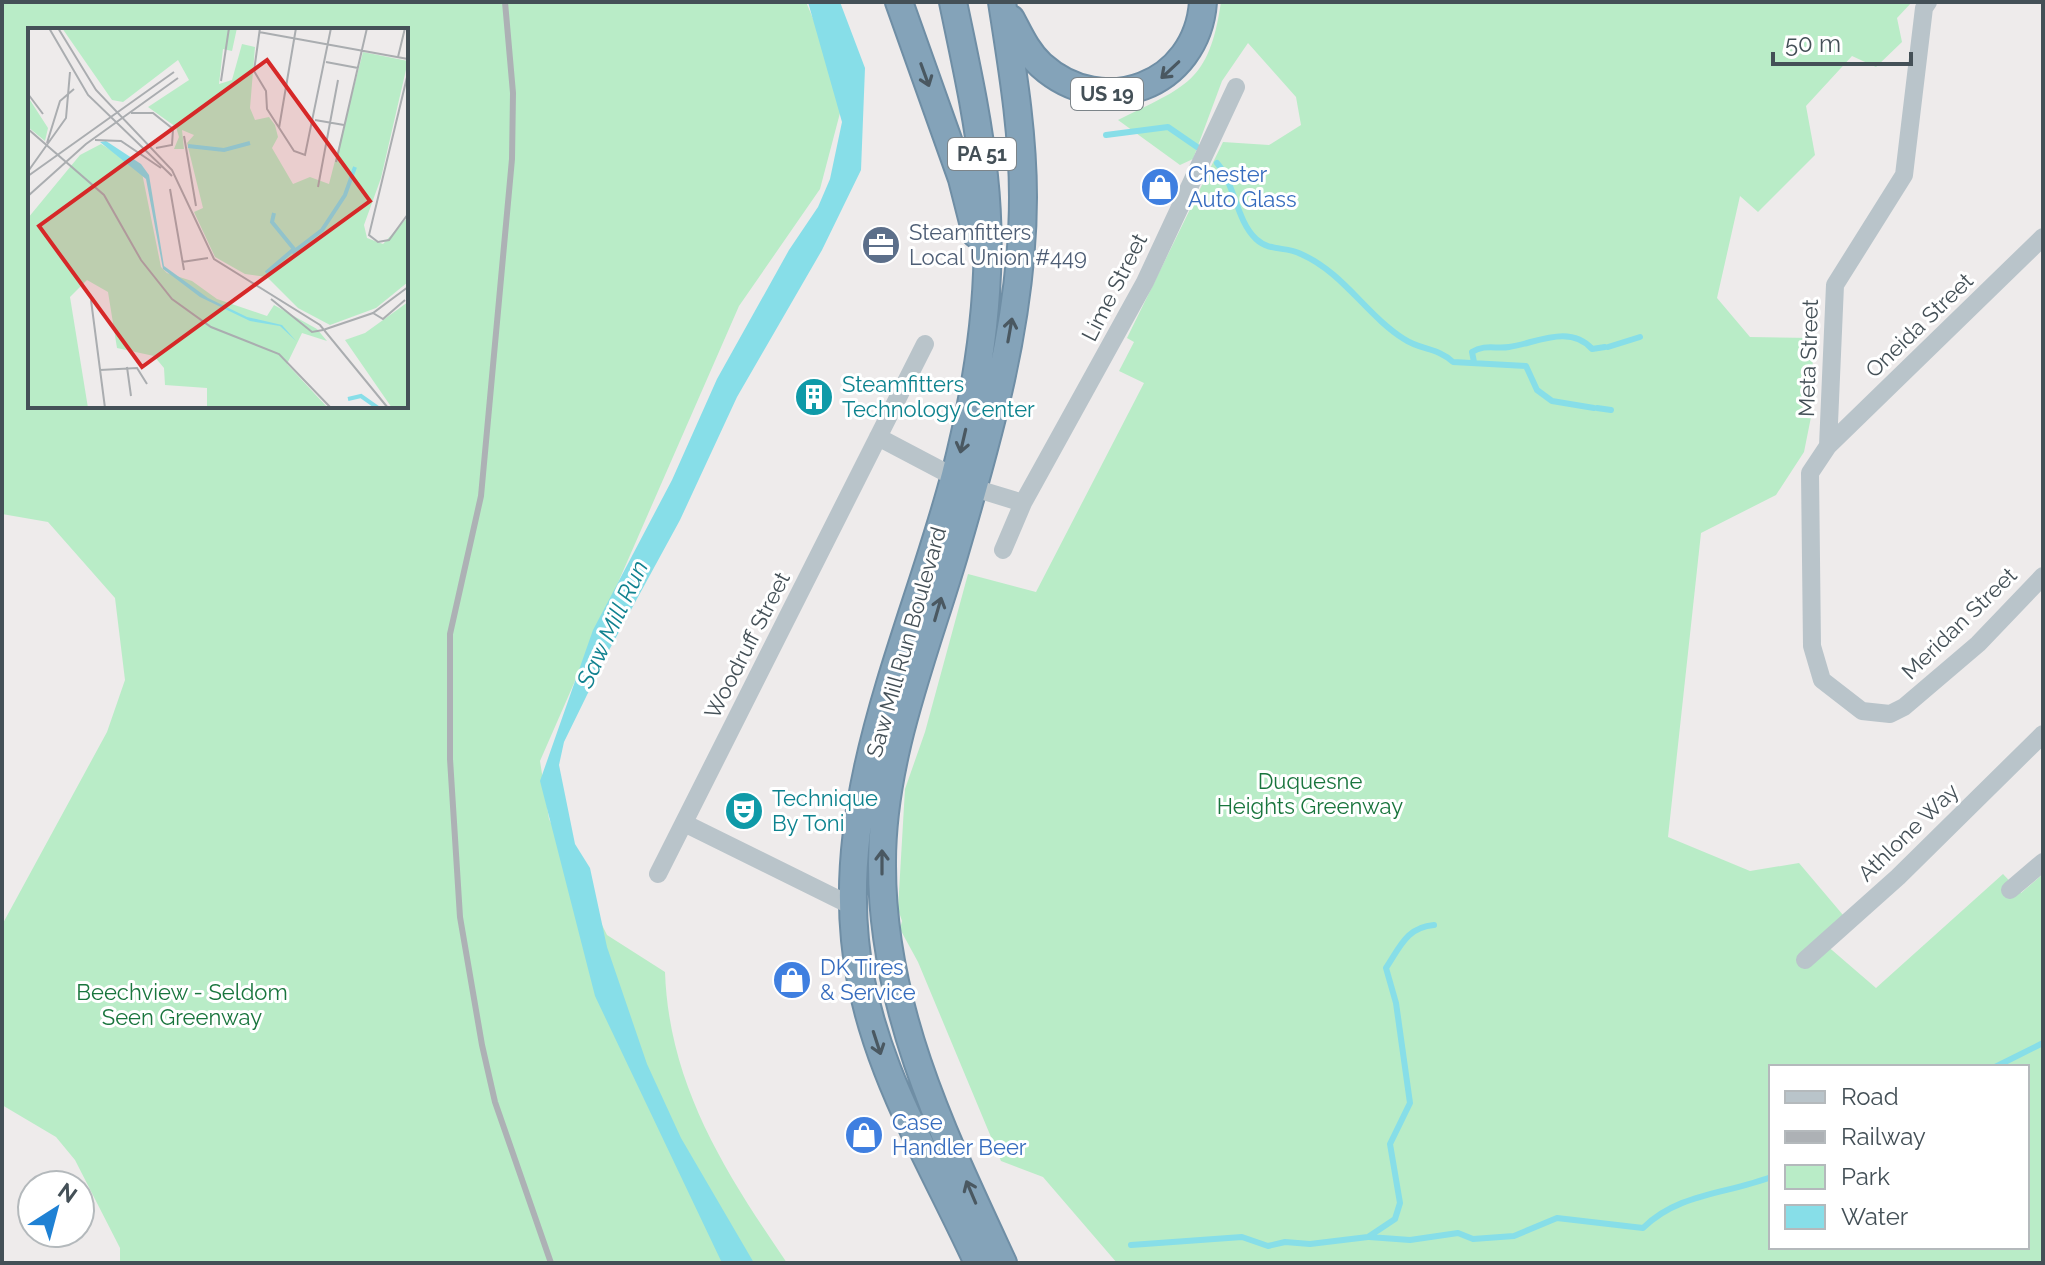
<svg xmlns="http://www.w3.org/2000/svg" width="2045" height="1265" viewBox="0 0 2045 1265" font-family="Raleway,sans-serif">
<rect width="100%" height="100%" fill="#eeebeb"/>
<path fill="#b9ecc7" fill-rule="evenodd" d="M2 2H806L845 94 820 189 739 306 540 761 549 819 607 935 665 972C669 1085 725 1172 787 1263H120V1248L75 1160 56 1137 2 1105V925L107 732 125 680 115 598 48 522 2 514ZM30 30H406V406H30Z
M1221 2H1912L1897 18 1902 42 1876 67 1852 56 1806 106 1815 155 1758 212 1740 196 1717 298 1750 337 1813 338 1812 412 1804 452 1776 495 1701 533 1668 837 1750 871 1799 863 1843 915 1818 938 1876 988 2003 874 2021 893 2043 874V1263H1117L1043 1177 1001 1161 918 962 900 929 902 921 898 909 905 789 925 732 968 574 1036 592 1144 383 1119 371 1134 342 1127 338 1223 142 1269 145 1301 125 1296 97 1248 43 1222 81 1193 159 1180 165 1118 120C1186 86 1209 83 1221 2ZM1771 1067H2027V1247H1771Z"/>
<path fill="#87dee8" d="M808 2H840L865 68 861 170 822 250 737 397 680 520 608 652 564 742 559 765 575 844 590 868 607 947 647 1064 681 1138 754 1263H722L595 996 540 781 593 630 672 480 717 379 789 250 818 207 830 179 842 122Z"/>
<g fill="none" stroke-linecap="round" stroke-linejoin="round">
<path stroke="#87dee8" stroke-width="6" d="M1106 135 1168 127 1200 149
M1217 163C1235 184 1236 220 1256 239 1270 252 1286 246 1301 254 1344 273 1366 315 1404 339 1420 350 1439 348 1453 362L1526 366 1537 390 1552 401 1594 408
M1608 347 1640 337
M1474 362 1472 352C1484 344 1496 349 1509 347 1536 343 1570 324 1592 349L1605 347
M1597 408 1611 410
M1995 1067 2043 1043
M1369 1237 1410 1240 1458 1233 1473 1239 1514 1236 1557 1218 1643 1228C1678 1193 1727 1194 1771 1177
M1131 1245 1242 1237 1268 1246 1285 1242 1310 1244 1368 1237 1395 1219 1400 1203 1390 1144 1410 1103 1396 1003 1386 968C1400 947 1407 927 1434 925"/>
<g stroke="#6f8ea5" stroke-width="30">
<path id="highway" d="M899 2 962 179 976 234
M953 2C965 60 978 117 984 176 995 277 980 377 955 475 915 627 839 780 855 940 866 1058 930 1158 978 1263
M1002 2C1012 67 1023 131 1023 197 1023 319 988 439 954 555 924 656 881 760 882 866 882 1009 944 1136 1003 1263
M1011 19C1020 36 1027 52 1041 65 1103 121 1197 86 1203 2"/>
</g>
<path stroke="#b9c4ca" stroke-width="18" d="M1928 2 1924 8 1904 175 1835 285 1828 446 1810 473 1812 646 1822 680 1862 711 1890 714 1904 707 1978 644 2043 576
M878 437 954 477
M1828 446 2043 237
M974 488 1023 503
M1003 550 1023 503 1145 282 1236 87
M684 823 852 906
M658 874 925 344
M2010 890 2043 862
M1805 960 1898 877 2043 734"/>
<use href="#highway" stroke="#84a3b9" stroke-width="26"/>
<path stroke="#adb1b5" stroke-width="6" d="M505 2 513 93 512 159 481 496 450 634V759L460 917 482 1045 495 1102 551 1263"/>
</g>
<defs><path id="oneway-shaft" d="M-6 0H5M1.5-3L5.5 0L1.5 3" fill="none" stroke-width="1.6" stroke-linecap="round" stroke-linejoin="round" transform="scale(2)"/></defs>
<g stroke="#4a5861">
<use href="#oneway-shaft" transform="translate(1170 70) rotate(137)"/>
<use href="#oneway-shaft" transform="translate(925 75) rotate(70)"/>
<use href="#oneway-shaft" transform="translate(1010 330) rotate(-80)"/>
<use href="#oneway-shaft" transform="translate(963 441) rotate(103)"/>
<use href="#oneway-shaft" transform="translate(938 609) rotate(-74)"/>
<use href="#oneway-shaft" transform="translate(882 862) rotate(-90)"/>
<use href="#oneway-shaft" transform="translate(877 1043) rotate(72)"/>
<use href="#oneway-shaft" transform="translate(971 1192) rotate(-113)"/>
</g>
<defs>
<g id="shop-disc" transform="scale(2)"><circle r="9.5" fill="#3f7fe0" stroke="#fff"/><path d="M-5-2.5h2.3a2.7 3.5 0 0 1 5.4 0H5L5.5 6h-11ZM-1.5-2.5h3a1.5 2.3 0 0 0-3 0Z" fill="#fff"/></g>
<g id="office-disc" transform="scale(2)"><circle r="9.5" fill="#5c6f8a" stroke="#fff"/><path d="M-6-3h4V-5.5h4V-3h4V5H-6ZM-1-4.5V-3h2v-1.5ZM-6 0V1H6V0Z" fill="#fff"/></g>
<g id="building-disc" transform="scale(2)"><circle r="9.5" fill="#0f9aa8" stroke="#fff"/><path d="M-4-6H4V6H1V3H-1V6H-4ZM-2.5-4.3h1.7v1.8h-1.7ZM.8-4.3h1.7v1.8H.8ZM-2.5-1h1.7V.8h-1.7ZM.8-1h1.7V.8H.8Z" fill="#fff"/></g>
<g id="theatre-disc" transform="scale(2)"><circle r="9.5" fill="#0f9aa8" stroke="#fff"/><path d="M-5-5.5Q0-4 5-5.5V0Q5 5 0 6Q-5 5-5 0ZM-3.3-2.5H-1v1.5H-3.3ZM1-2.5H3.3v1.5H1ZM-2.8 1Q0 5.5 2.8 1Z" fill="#fff"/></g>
</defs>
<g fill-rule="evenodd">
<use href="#shop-disc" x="1160" y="187"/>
<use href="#office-disc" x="881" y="245"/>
<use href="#building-disc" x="814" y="397"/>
<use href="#theatre-disc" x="744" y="811"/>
<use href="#shop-disc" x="792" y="980"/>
<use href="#shop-disc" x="864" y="1135"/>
</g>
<g text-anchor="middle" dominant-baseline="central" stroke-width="6" stroke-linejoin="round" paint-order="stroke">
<g fill="#fff" stroke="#7c8489" stroke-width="2">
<rect x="1071" y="78" width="72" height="32" rx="6"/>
<rect x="948" y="138" width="68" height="32" rx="6"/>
</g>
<g font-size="20" font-weight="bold" fill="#445057">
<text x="1107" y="94">US 19</text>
<text x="982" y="154">PA 51</text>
</g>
<g font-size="22" fill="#366cbe" stroke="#fff" text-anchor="start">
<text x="1188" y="174">Chester<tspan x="1188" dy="25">Auto Glass</tspan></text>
<text x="820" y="967">DK Tires<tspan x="820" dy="25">&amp; Service</tspan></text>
<text x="892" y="1122">Case<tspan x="892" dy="25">Handler Beer</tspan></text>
</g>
<g font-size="22" fill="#4e5e75" stroke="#fff" text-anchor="start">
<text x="909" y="232">Steamfitters<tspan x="909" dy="25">Local Union #449</tspan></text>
</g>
<g font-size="22" fill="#445057" stroke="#fff">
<text transform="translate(1114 287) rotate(-63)">Lime Street</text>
<text transform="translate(1919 325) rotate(-44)">Oneida Street</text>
<text transform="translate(1808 358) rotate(-88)">Meta Street</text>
<text transform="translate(1959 623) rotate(-44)">Meridan Street</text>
<text transform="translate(906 642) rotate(-74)">Saw Mill Run Boulevard</text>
<text transform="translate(747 645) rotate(-63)">Woodruff Street</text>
<text transform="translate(1908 832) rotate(-44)">Athlone Way</text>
</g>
<g font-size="22" fill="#0d838f" stroke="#fff" text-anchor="start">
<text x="842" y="384">Steamfitters<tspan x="842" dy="25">Technology Center</tspan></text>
<text x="772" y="798">Technique<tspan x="772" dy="25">By Toni</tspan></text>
</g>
<g font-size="22" fill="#19753d" stroke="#fff">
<text x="1310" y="781">Duquesne<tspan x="1310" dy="25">Heights Greenway</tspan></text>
<text x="182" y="992">Beechview - Seldom<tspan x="182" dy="25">Seen Greenway</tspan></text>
</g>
<g font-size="24" font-style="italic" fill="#118290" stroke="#fff">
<text transform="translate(612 624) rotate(-65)">Saw Mill Run</text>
</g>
</g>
<g transform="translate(28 28)">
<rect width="380" height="380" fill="#eeebeb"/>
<path d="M34 0H209L204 23 195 21 191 56 204 52 214 16 227 19 222 80 227 92 241 89 247 97 250 109 244 120 265 156 282 149 301 156 335 24 380 33 353 150 336 197 339 210 355 216 380 189V254L348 280 302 297 270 280 239 249 217 246 187 229 166 184 175 180 159 115 166 107 154 102 156 121H146L151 109 148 99 120 79 161 52 150 32 95 74 84 72ZM0 69 20 100 17 113 0 99ZM73 116 113 140 133 239 139 245 164 253 189 271 239 288 246 277 289 301 299 313 274 305 259 336 300 380H179V360L137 357 136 340 126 328 89 320 80 264 59 252 42 269 60 380H0V190L52 127ZM380 274V380H364L317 312 337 305Z" fill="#b9ecc7"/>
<path d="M78 113 113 136 121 147 136 238 180 270 219 289 254 297 268 313 252 298 222 293 172 269 135 241 118 151 72 114Z" fill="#87dee8"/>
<path fill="none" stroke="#87dee8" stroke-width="4" d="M160 118 196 122 222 115M264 225 294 202 317 167 327 139M238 245 266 221 244 194 246 185M320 371 333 368 350 380"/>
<path fill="none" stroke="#aaadb0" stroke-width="2" d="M21 0 60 67 144 148M30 0 68 62 144 142 186 231 292 297 360 380M232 0 226 43 238 63 239 81 266 123 277 127 303 0M231 4 380 31M370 29 377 0M298 34 330 40M380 45 341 207 350 214 361 212 380 186M193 53 201 0M0 66 15 86M103 85H125L145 101 144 117 128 120M287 92 316 97M251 100 268 0M0 101 76 167 113 232 144 271 183 299 251 326 303 380M156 108 168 178M67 112 93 113 133 140M19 115 32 73 46 61M308 134 339 0M1 142 38 90 42 44M0 148 146 44M290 159 310 52M142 161 156 242M0 168 58 116 150 50M154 234 180 230M243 271 284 304 295 302M63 272 77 380M345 285 355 291 377 272M295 302 345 285 380 259M99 339 103 368M72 342 109 340 119 356"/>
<path fill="#d62828" fill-opacity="0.15" stroke="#d62828" stroke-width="4" d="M239 32 342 173 114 339 11 198Z"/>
<rect width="380" height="380" fill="none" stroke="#445057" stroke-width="4"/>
</g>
<rect width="2045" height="1265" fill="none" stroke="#445057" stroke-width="8"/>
<rect x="1769" y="1065" width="260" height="184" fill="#ffffff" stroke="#b4b9bc" stroke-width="2"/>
<rect x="1785" y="1091" width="40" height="12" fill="#b9c4ca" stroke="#b4b9bc" stroke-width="2"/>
<text x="1841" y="1105" font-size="24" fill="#445057">Road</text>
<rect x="1785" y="1131" width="40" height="12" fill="#adb1b5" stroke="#b4b9bc" stroke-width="2"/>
<text x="1841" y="1145" font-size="24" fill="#445057">Railway</text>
<rect x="1785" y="1165" width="40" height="24" fill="#b9ecc7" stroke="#b4b9bc" stroke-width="2"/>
<text x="1841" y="1185" font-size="24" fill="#445057">Park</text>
<rect x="1785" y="1205" width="40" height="24" fill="#87dee8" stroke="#b4b9bc" stroke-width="2"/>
<text x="1841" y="1225" font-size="24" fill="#445057">Water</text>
<g transform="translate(56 1209) rotate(36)"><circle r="38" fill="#ffffff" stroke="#b4b9bc" stroke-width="2"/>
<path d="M0-6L14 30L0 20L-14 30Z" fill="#1f81d4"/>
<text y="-12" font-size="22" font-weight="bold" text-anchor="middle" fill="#445057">N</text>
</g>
<path d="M1773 52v12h138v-12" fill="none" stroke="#445057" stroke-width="4"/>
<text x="1785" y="52" font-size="24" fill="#445057" stroke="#ffffff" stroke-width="6" paint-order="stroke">50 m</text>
</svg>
